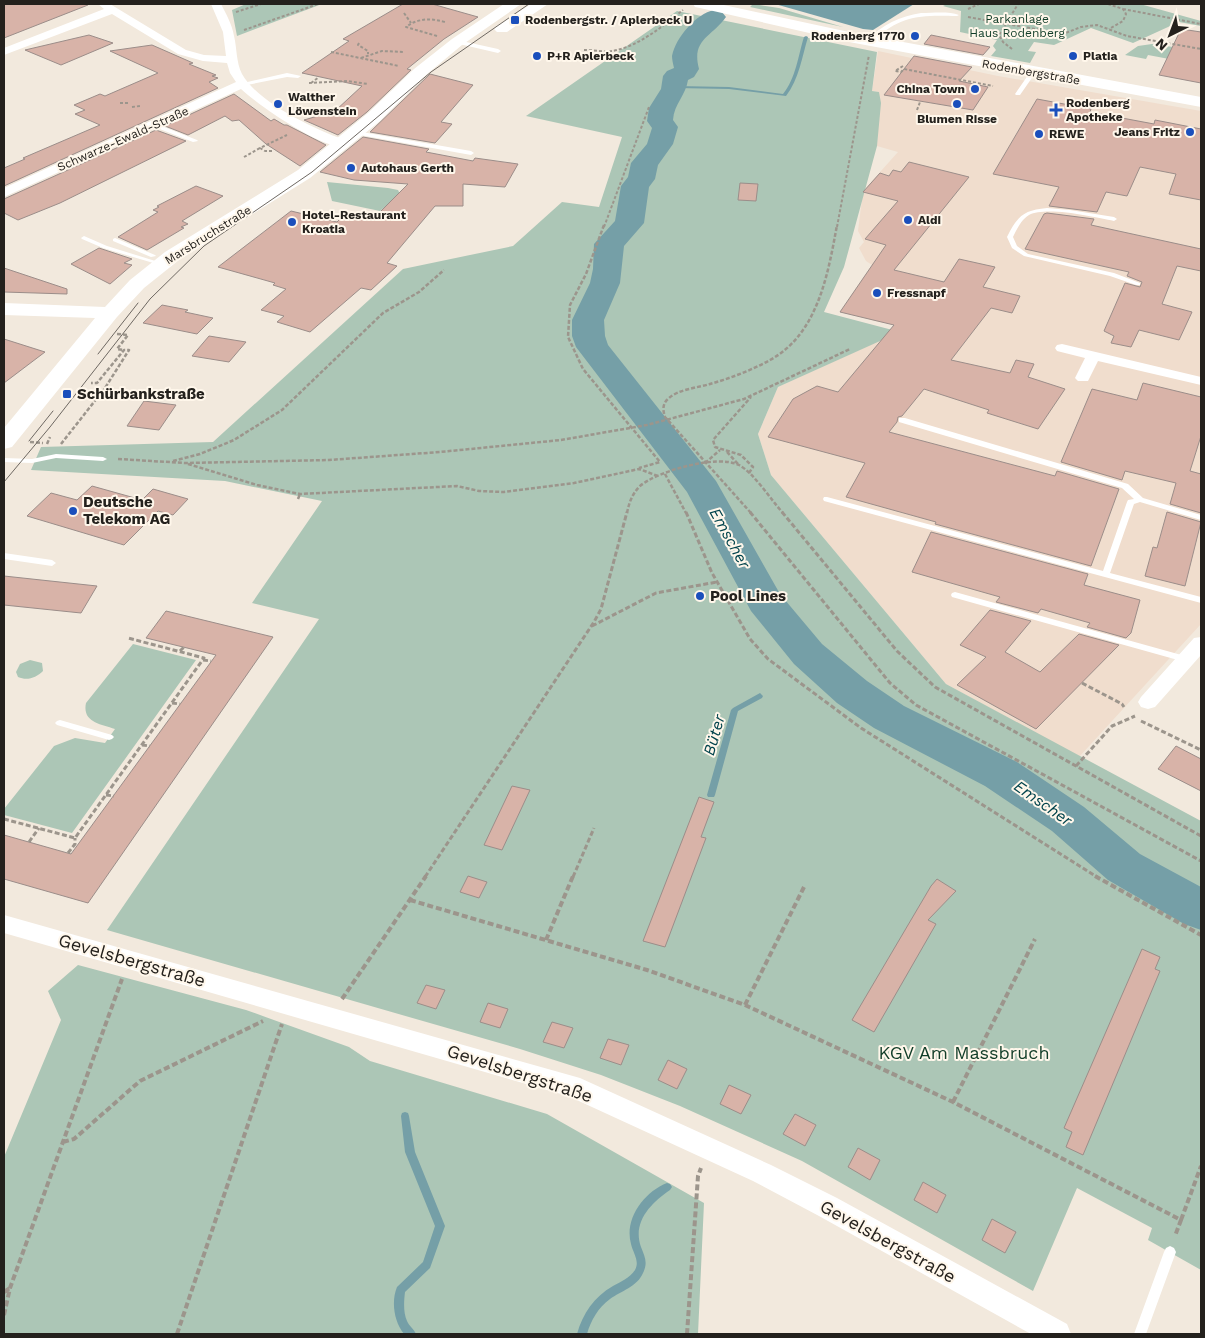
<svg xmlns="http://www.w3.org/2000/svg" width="1205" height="1338" viewBox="0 0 1205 1338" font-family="'Work Sans',sans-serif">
<rect width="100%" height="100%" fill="#f2e9dd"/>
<path fill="#f0ddcd" d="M878 51 998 76 1201 111V624L1079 757 946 684 771 475 758 434 778 387 898 332 904 312 883 323 840 312 872 265 866 261 859 248 864 242 858 231 863 191 898 152 877 146 879 92 872 91Z"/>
<path fill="#acc6b6" d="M246 4H322L237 36 232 10Z
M753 4 779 8 843 27 750 7Z
M947 4H1140L1201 21V26L1179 22 1133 43 1091 28 1054 45 1034 42 1028 51 1036 52 1030 63 991 56 996 50 993 46 997 40 960 32 961 11 943 6Z
M677 11 877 52 872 91 879 92 881 103 877 146 844 267 824 312 900 332 778 387 758 434 771 475 946 684 1201 821V1270L1148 1240 1152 1228 1077 1188 1033 1291 802 1161 680 1106 601 1075 520 1049 107 930 319 619 252 603 322 501 225 481 31 470 41 447 213 442 403 269 513 246 562 202 599 207 622 137 526 116Z
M1152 44 1201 51V65L1148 55 1146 59 1125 55 1138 46Z
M327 182 388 188 398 190 400 194 380 211 332 201Z
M133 644 196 660 72 833 4 815V809L54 746 75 738 105 743 115 729C100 724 82 722 86 703Z
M30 660 42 663 43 671C36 678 27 681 18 677L16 672 20 664Z
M78 965 246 1010 349 1047 370 1061 547 1114 704 1203 698 1334H4V1157L61 1020 48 991Z"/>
<path fill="#759fa7" d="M775 4H914L873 30 863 29Z"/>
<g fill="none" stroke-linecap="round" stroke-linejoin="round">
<path fill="#759fa7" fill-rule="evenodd" d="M806 36 808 37C802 57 799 79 786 96L729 89 676 88 674 87 676 86 729 87 783 94C796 78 798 56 804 37Z
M819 662 822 664 821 666 808 670 805 668 806 666Z
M760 693 763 696 762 698 738 711 715 795 714 797H708L707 795 731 710 733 708Z
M405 1112 408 1113 409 1116 415 1152 445 1226 430 1268 405 1292C404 1301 403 1312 407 1321 409 1326 414 1329 416 1334H404C394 1321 391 1302 397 1287L423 1262 435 1226 405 1152 401 1116 402 1113Z
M667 1183 670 1184 672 1187 670 1190C651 1203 632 1222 641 1247 645 1257 648 1263 643 1273 637 1287 621 1291 610 1299 598 1308 591 1320 587 1334H577C583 1313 594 1297 613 1286 620 1282 630 1278 635 1270 640 1261 633 1253 631 1244 624 1219 644 1192 667 1183Z"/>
<path fill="#759fa7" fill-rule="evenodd" d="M714 10 722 12 726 17C712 37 691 39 699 69L694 77 688 80C686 95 674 104 673 120L678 127 673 144 658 165 655 179 649 187 644 223 624 246 620 283 604 320 605 336 608 345 716 481 780 594 822 644 867 681 904 706 1017 762 1084 807 1140 854 1201 887V930L1184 924 1108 880 1052 831 985 786 874 728 837 703 794 664 751 611 687 492 576 347 572 336V320L590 283 593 269 594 244 615 221 621 186 628 177 631 163 647 144 652 128 647 121 649 108 661 89 663 76 667 71 674 68C673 64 672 59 672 56 676 37 696 14 714 10Z"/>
</g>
<path fill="#d8b3a8" stroke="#9b8d89" d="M4 4H88V5L4 38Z
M403 4H432L478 17 444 39 407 69 411 70 367 112 338 135 304 120 335 111 362 86 302 73 349 41 343 39Z
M1181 29 1201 32V83L1159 75Z
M89 35 113 43 61 65 25 50Z
M931 35 990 47 983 55 924 44Z
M152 45 193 63 189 64 216 75 212 76 218 78 209 82 218 88 4 186V168L25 159 23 158 100 125 75 114 85 110 74 105 100 94 105 96 158 73 110 51Z
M914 56 972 67 959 81 988 87 973 110 884 95Z
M430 74 473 85 441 122 452 124 435 143 370 132Z
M234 94 271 121 274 119 284 125H287L326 145 300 166 266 144 239 120 232 121 225 116 188 135 165 126Z
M1037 99 1091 109 1090 112 1154 124 1155 120 1201 129V200L1169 194 1176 174 1140 167 1127 196 1106 192 1097 212 1049 206 1059 187 993 174Z
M156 130 186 141 60 203 18 220 4 213V199Z
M363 137 429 149 426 152 473 161 475 158 518 164 505 187 463 184V206H435L387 263 397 266 371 290 361 288 310 332 277 322 284 316 261 310 286 289 273 285 275 283 218 267 291 211 337 222 344 215 372 220 408 184 354 180 320 172Z
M909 162 969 177 894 270 944 282 959 259 995 267 983 287 1020 296 1012 313 991 308 951 360 1010 373 1016 360 1034 364 1028 377 1065 389 1038 429 987 413 989 410 924 389 902 416 898 417 897 422 889 432 1055 476 1057 471 1119 489 1091 566 935 524 936 522 846 497 865 463 768 437 793 399 817 386 838 392 894 325 840 312 886 245 865 239 898 201 863 192 880 173 889 176 893 170 901 172Z
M740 183 758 184 756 201 738 200Z
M196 186 223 196 182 221 188 224 181 227 184 228 147 250 118 237 158 212 153 210 159 207 157 206Z
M1047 213 1094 219 1091 225 1201 249V271L1177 266 1162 304 1192 312 1179 340 1139 330 1131 347 1111 343 1114 336 1104 331 1125 283 1140 287 1142 282 1127 276 1129 272 1025 249 1044 214Z
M99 248 132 259 124 263 132 265 110 284 71 264Z
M4 268 67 289V294L4 292Z
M162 305 188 310 185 312 213 318 197 334 143 323Z
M209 336 246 342 229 362 192 356Z
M4 339 45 352 4 383Z
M1143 383 1201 397V436L1190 471 1201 474V513L1170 504 1176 483 1125 471 1122 480 1061 462 1092 389 1137 400Z
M144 401 176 405 159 430 127 426Z
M92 486 142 500 153 489 188 499 173 515 158 511 124 545 27 516 51 493 77 500Z
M1167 512 1201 522 1185 586 1145 576 1153 547 1157 548Z
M931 532 1088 574 1084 585 1140 600 1131 633 1126 638 1087 627 1090 623 1041 609 1038 613 996 602 1000 597 912 572Z
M4 576 41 580 97 586 81 613 4 605Z
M990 610 1031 621 1005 652 1040 672 1079 634 1119 645 1036 729 957 685 986 657 960 645Z
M166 611 273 637 88 903 4 879V835L71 854 216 655 146 638Z
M1176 746 1201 759V791L1158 769Z
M512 786 530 790 502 850 484 845Z
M699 797 714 802 701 837 706 838 665 947 643 941Z
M468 876 487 882 479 898 460 892Z
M937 879 956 891 928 920 936 924 874 1032 852 1020 931 886Z
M1142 949 1160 957 1155 969 1160 971 1083 1155 1066 1147 1072 1132 1064 1128Z
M426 985 445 990 436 1009 417 1003Z
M488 1003 508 1009 500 1028 480 1022Z
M552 1022 573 1028 564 1048 543 1042Z
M608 1039 629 1045 621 1065 600 1058Z
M668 1060 687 1069 677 1089 658 1080Z
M729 1085 751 1095 741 1114 720 1104Z
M795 1114 816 1125 805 1146 783 1134Z
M858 1148 880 1160 870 1180 848 1167Z
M923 1182 946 1195 937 1213 914 1200Z
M992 1219 1016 1232 1005 1253 982 1240Z"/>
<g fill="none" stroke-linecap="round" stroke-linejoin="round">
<path stroke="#9c958c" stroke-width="2" stroke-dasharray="3 2" stroke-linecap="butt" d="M1108 4 1123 9 1126 14 1123 21 1109 29
M968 9 979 4
M1123 9 1201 24
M236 12 261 4
M404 13 411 23
M968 17 1063 34 1081 27 1097 25 1127 36 1201 49
M244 30 318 4
M437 36 406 27C418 18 431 18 445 22
M359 43 358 45 368 51V54
M1012 49 1003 42 999 35 1018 4
M584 50C593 50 603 52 612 51 638 47 663 26 683 10
M331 52 399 66
M361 58 382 51 404 52
M903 66 895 71 901 72 904 69 993 86
M309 83 347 81 368 84
M311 83 319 77
M120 103H128
M132 107 140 106
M917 110 920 102
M272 151H265L260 148 287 135
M244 157 260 148
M604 227 649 107
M837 227 869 55"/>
<path stroke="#9c958c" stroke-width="2.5" stroke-dasharray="4 2" stroke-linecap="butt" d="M604 225 586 274 570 305 568 337 583 369 660 462 639 468
M117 334 128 335 117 349 124 350
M30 442 43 443
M47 444 50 437
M61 444 105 388 129 350H124L97 383H91
M727 452 738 464
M118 459 185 463 329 460 440 452 561 440 647 425 744 399 850 349
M173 461 200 454 234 440 282 410 383 313 419 292 444 270
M705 463 720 450
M188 464 257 485 300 494 457 486 479 491 504 492 574 483 639 469 658 476
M749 473 753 467 741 455 715 447 713 440 751 397
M665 474 686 513
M298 499 300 494
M627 513C629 503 632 494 640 486 658 471 717 454 739 465 754 473 771 500 783 513
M751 513 665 417C663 411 662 404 668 399 678 389 697 388 710 384 731 378 752 370 770 360 818 334 828 274 837 225"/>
<path stroke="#9c958c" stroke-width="3" stroke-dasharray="5 2.5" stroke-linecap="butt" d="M686 512 712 573 750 639 768 659 861 728 1097 877
M750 512 890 683 916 705 1201 861
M782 512 897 651 935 687 1201 836
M592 626 656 593 717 582
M180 651 184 647
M203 660 211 661
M1082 683 1122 704 1124 707
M172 703 180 704
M1141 721 1201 750
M142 745 150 746
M1076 766 1112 726 1135 716
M106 795 114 796
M4 819 75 838 204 658 128 638
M29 842 39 828
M68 853 75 844V838
M425 877 594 622 601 609 627 512
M573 877 594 828"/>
<path stroke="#9c958c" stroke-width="4" stroke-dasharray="6 3" stroke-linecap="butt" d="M1095 876 1201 935
M410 900 647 970 745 1005 953 1102 1181 1220 1175 1236
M546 940 573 876
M342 999 426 876
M745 1005 804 887
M953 1102 1035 939
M63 1142 74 1139 140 1081 263 1021
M1181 1220 1201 1166
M4 1292 10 1288
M4 1315 10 1288 122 979
M177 1334 282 1024
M687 1334 698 1176 701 1168"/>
<path fill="#fff" fill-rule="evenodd" d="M921 13C933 13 949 11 959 15L957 16C919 15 902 15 872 41L867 40C882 25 900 16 921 13Z
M457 40 498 49 501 51 498 53 455 43V41Z
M1031 71 1036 72 1020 95H1016L1015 94Z
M287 73 301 76 298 78 287 77 242 86 239 84Z
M154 123 197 140 198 141 193 142 152 126 151 125Z
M356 131 471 151 474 153 471 155 354 134 353 133Z
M1047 208 1070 210 1114 217 1117 219 1114 221C1094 217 1047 206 1029 215 1021 220 1017 229 1013 237L1017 246 1028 254 1114 273 1140 283V285H1136L1110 276 1024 256 1012 248 1007 237C1017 217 1023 210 1047 208Z
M84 236 107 246 165 264 160 265 103 248 82 239 81 238Z
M115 238 155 255 156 256 151 257 113 241V239Z
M899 418H905L1128 484 1143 498 1201 515V520L1140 502 1134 504 1110 573 1201 597V603L824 501 823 499 824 497H827L1103 571 1127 502 1128 500 1134 499 1122 488 899 422Z
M56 454 103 457 107 459 103 461 56 458 32 463 4 462V458L32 459Z
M4 553 52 560 56 563 52 566 4 559Z
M955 592 1185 656 1189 659 1185 662 952 597 951 595 952 593Z
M60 720 112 735 114 737 112 739 109 740 57 725 55 723 57 721Z
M1170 1246 1174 1248 1176 1252 1146 1334H1134L1164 1252 1166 1248Z"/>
<path fill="#fff" fill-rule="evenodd" d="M98 4H110L186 50 204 55 226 56 223 32 211 4H221C226 14 232 24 234 36 237 48 236 62 242 74 258 103 318 131 348 141L350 144 348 147C325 152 258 105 241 89L4 197V188L236 82 230 73 227 63 203 61 178 54 112 14 4 55V48L104 9Z
M1062 344 1201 377V385L1098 361 1088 381H1078L1075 378 1085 358 1057 351 1055 348 1057 345Z
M1201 637V655L1155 707 1148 709 1141 707 1138 702 1141 697 1194 638Z
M4 915 580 1078 771 1165 837 1198 1067 1324 1071 1334H1031L819 1216 753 1181 568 1096 4 933Z"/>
<path fill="#fff" fill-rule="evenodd" d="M504 4H521L462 45 426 75 380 121 310 178 179 260 144 288 117 317 12 447 4 449V428L95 318 4 315V303L105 307 130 280 165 252 298 170 368 113 414 69 452 39Z
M531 4H548L507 32H497L494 29 497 26Z
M693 4H719L849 32 1201 97V107L849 42 700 8 695 7Z"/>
<path stroke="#6e6862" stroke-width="1" d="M98 354 138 303
M29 441 53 411
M4 482 50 427 150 299 204 246 312 172 431 72 529 4"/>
</g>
<g fill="#1b4fbc" stroke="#fff7eb" stroke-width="2">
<rect x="510" y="15" width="10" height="10" rx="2.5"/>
<circle cx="915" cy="36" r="5"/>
<circle cx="537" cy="56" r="5"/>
<circle cx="1073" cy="56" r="5"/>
<circle cx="975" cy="89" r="5"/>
<circle cx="278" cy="104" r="5"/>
<circle cx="957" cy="104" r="5"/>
<path d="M1053.5 102.5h5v5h5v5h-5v5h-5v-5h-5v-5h5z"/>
<circle cx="1190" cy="132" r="5"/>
<circle cx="1039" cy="134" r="5"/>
<circle cx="351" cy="168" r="5"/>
<circle cx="908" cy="220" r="5"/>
<circle cx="292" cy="222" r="5"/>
<circle cx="877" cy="293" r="5"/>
<rect x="62" y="389" width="10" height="10" rx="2.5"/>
<circle cx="73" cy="511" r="5"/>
<circle cx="700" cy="596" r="5"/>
</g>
<g text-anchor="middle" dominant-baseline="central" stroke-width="4" stroke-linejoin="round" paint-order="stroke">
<g font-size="12" fill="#113d28" stroke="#fff7eb">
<text x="1017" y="19">Parkanlage<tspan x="1017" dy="14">Haus Rodenberg</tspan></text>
</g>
<g font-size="12" font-weight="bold" fill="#24211d" stroke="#fff7eb" text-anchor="start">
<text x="525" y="20">Rodenbergstr. / Aplerbeck U</text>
<text x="905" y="36" text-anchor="end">Rodenberg 1770</text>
<text x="547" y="56">P+R Aplerbeck</text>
<text x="1083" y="56">Platia</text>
<text x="965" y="89" text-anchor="end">China Town</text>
<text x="288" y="97">Walther<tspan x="288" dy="14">Löwenstein</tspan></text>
<text x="1066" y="103">Rodenberg<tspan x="1066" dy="14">Apotheke</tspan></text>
<text x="957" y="119" text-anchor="middle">Blumen Risse</text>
<text x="1180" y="132" text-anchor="end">Jeans Fritz</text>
<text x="1049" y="134">REWE</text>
<text x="361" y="168">Autohaus Gerth</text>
<text x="302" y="215">Hotel-Restaurant<tspan x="302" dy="14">Kroatia</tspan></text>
<text x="918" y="220">Aldi</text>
<text x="887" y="293">Fressnapf</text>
</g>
<g font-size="12" fill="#24211d" stroke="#fff7eb">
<text transform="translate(1031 72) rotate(10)">Rodenbergstraße</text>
<text transform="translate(123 139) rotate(-24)">Schwarze-Ewald-Straße</text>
<text transform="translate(208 235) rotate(-32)">Marsbruchstraße</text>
</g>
<g font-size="15" font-weight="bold" fill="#24211d" stroke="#fff7eb" text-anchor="start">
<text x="77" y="394">Schürbankstraße</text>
<text x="83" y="502">Deutsche<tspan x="83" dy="17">Telekom AG</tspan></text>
<text x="710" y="596">Pool Lines</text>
</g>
<g font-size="16" font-style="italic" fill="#00434c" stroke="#fff7eb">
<text transform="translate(730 538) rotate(61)">Emscher</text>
<text transform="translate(714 735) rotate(-74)">Büter</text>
<text transform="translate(1043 803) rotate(35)">Emscher</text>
</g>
<g font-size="18" fill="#24211d" stroke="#fff7eb">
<text transform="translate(132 960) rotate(16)">Gevelsbergstraße</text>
<text transform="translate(520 1073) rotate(18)">Gevelsbergstraße</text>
<text transform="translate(888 1241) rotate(29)">Gevelsbergstraße</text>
</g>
<g font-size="18" fill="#113d28" stroke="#fff7eb">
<text x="964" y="1052">KGV Am Massbruch</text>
</g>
</g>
<rect width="1205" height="1338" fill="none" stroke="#24211d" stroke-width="10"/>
<g transform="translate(1170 35) rotate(222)" stroke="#fff7eb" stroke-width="4" paint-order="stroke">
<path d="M0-4L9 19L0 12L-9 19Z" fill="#24211d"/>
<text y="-8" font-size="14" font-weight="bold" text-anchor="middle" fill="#24211d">N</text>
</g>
</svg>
